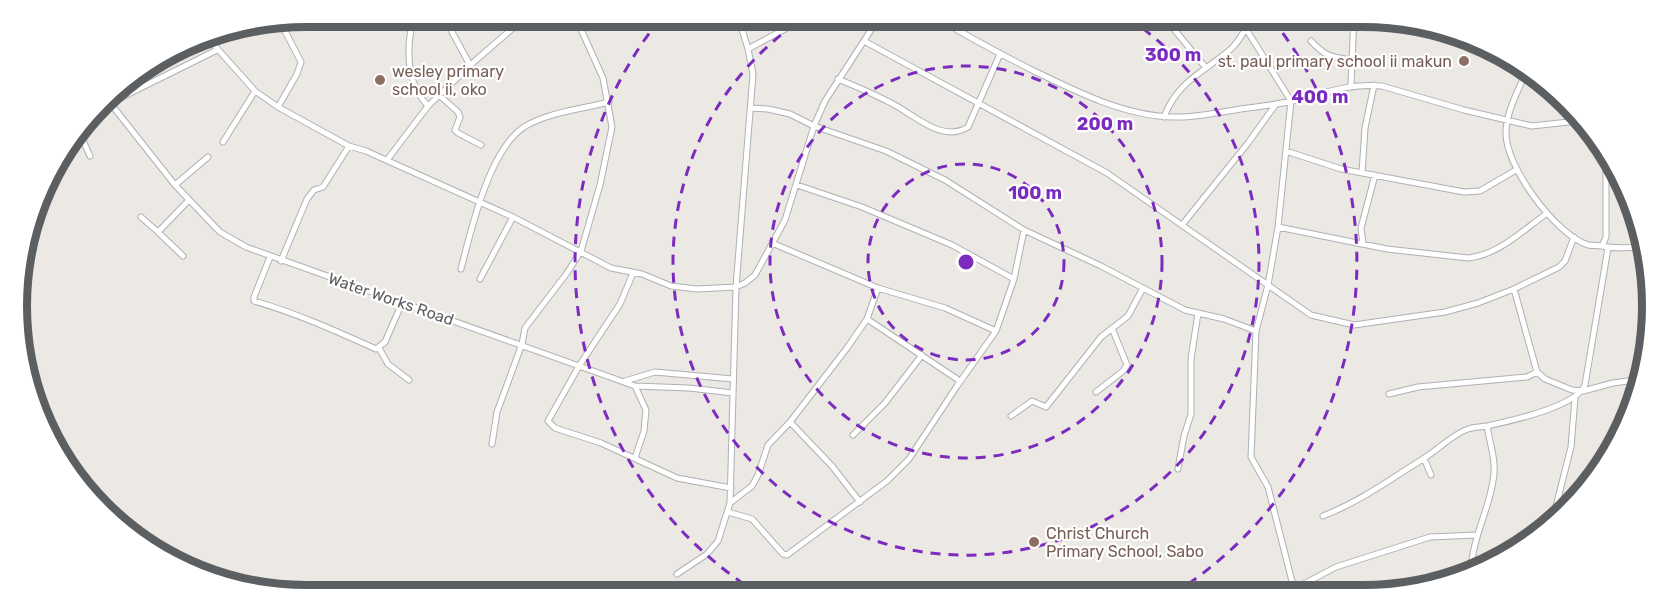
<svg xmlns="http://www.w3.org/2000/svg" width="1669" height="612" viewBox="0 0 1669 612" font-family="Rubik,sans-serif">
<rect width="100%" height="100%" fill="#ece8e3"/>
<g fill="none" stroke-linecap="round" stroke-linejoin="round">
<g stroke="#aeb1b4" stroke-width="7">
<path id="minor" d="M415 16C407 37 406 70 417 90 419 96 424 101 428 106
M447 16 452 32 470 65
M934 16C968 37 1002 55 1038 73 1076 91 1115 111 1158 116 1188 120 1219 112 1248 108 1263 106 1279 104 1293 101 1325 93 1349 83 1382 86L1464 110 1532 126 1578 121
M1163 16 1206 68
M1238 16 1291 101 1278 227 1268 285 1256 331 1251 457 1268 487 1295 593
M1091 20 1094 16
M275 22 285 31 301 62 297 74 278 107
M1118 25 1121 16
M206 36 255 91 278 107 349 146 366 151 513 217 611 268 642 274 671 286 697 289 736 287 745 283 755 275 785 220 814 126 825 101 880 16
M864 41 1107 173 1311 315 1354 325 1445 312 1478 303 1514 289 1559 267 1565 261 1574 237
M1311 41C1326 57 1331 57 1352 60
M748 49 809 16
M1527 70C1519 89 1507 110 1506 131 1504 165 1555 234 1588 245 1593 246 1598 245 1602 246 1615 249 1629 248 1643 247
M838 79C855 86 872 93 889 102 913 113 941 144 968 127L1000 54
M1351 85 1354 16
M439 95 458 112 460 117 455 130 458 133 481 145
M107 99 175 185 220 232 246 247 635 386 689 388 733 393
M110 103 217 50
M751 108 768 109 790 114 814 126 886 151 945 180 1024 230 1101 266 1185 310 1224 319 1256 331
M1164 117C1178 80 1205 72 1232 48 1241 39 1246 27 1253 16
M79 132 90 156
M223 142 255 91
M1286 151 1341 169 1464 192 1480 191 1516 170
M387 160 428 106 476 60 520 22 530 16
M1362 173 1365 128 1374 85
M175 185 208 157
M797 185 862 207 952 245 1014 279
M141 217 158 232
M1182 225 1248 143 1276 104
M1278 227 1387 249 1468 258C1498 255 1522 231 1546 214
M772 243 878 288 945 308 996 331
M1363 244 1361 228 1375 175
M1602 246 1606 237V153
M183 256 158 232 189 200
M270 257 254 297V301C296 313 336 331 376 349L385 342 402 303
M281 261 307 199 314 190 323 187 349 146
M461 269C471 230 489 150 524 127 549 112 582 109 609 102
M633 273 620 304 579 366 548 421 555 428 601 443 677 478 731 488
M480 279 513 217
M1514 289 1537 372
M867 319 960 381
M379 348 388 364 409 380
M625 381 655 372 733 379
M1642 382 1650 270
M635 386 646 410 644 431 635 458
M1096 392 1123 371 1127 365 1112 328
M1389 394 1418 387 1527 377 1537 372 1545 379 1572 390 1583 391 1613 383 1642 379
M1011 416 1032 401 1046 407 1101 337 1128 316 1143 288
M790 422 832 466 860 502
M853 435 885 403 922 355
M492 444 497 412 522 344 525 328 567 273 581 251 600 185 612 127 603 78 575 16
M1424 458 1431 475
M1178 469 1184 436 1191 414V359L1198 313
M730 503 752 486 758 475 768 445 790 422 847 348 867 319 878 288
M728 512 752 519 783 554 787 555 887 481 909 459 957 386 996 331 1014 279 1024 230
M1323 516C1361 501 1389 480 1423 459 1438 450 1451 435 1468 429 1474 427 1481 427 1487 426 1510 421 1576 407 1585 385L1608 248
M1551 526 1571 447 1575 398
M1471 572C1472 538 1488 513 1493 481 1497 463 1490 444 1487 426
M677 574 707 554 718 541 730 503 736 287 753 74 748 49 738 16
M1294 589 1336 567 1430 537 1476 535"/>
</g>
<use href="#minor" stroke="#fff" stroke-width="5"/>
</g>
<g fill="none" stroke="#7b2cbf" stroke-width="3" stroke-dasharray="10 8">
<circle cx="966" cy="262" r="98"/>
<circle cx="966" cy="262" r="196"/>
<path d="M1128 18A293 293 0 1 1 804 18"/>
<path d="M759 594A391 391 0 0 1 660 19M1272 19A391 391 0 0 1 1176 592"/>
</g>
<g fill="#8d6e63" stroke="#fff" stroke-width="2">
<circle cx="1464" cy="61" r="6"/>
<circle cx="380" cy="80" r="6"/>
<circle cx="1034" cy="542" r="6"/>
</g>
<g text-anchor="middle" dominant-baseline="central" stroke-width="4.5" stroke-linejoin="round" paint-order="stroke">
<g font-size="16" fill="#785e54" stroke="#fff" text-anchor="start">
<text x="1452" y="61" text-anchor="end">st. paul primary school ii makun</text>
<text x="392" y="71">wesley primary<tspan x="392" dy="18">school ii, oko</tspan></text>
<text x="1046" y="533">Christ Church<tspan x="1046" dy="18">Primary School, Sabo</tspan></text>
</g>
<g font-size="16" fill="#5b5f62" stroke="#fff">
<text transform="translate(391 299) rotate(19)">Water Works Road</text>
</g>
</g>
<path d="M0 0H1669V612H0ZM306 27H1363A279 279 0 0 1 1642 306V306A279 279 0 0 1 1363 585H306A279 279 0 0 1 27 306V306A279 279 0 0 1 306 27Z" fill="#fff" fill-rule="evenodd"/>
<path fill="none" stroke="#5b5f62" stroke-width="8" d="M306 27H1363A279 279 0 0 1 1642 306V306A279 279 0 0 1 1363 585H306A279 279 0 0 1 27 306V306A279 279 0 0 1 306 27Z"/>
<circle cx="966" cy="262" r="9" fill="#7b2cbf" stroke="#fff" stroke-width="3"/>
<g font-size="18" text-anchor="middle" font-weight="bold" fill="#7b2cbf" stroke="#fff" stroke-width="4.5" stroke-linejoin="round" paint-order="stroke">
<text x="1173" y="61">300 m</text>
<text x="1320" y="103">400 m</text>
<text x="1105" y="130">200 m</text>
<text x="1035" y="199">100 m</text>
</g>
</svg>
